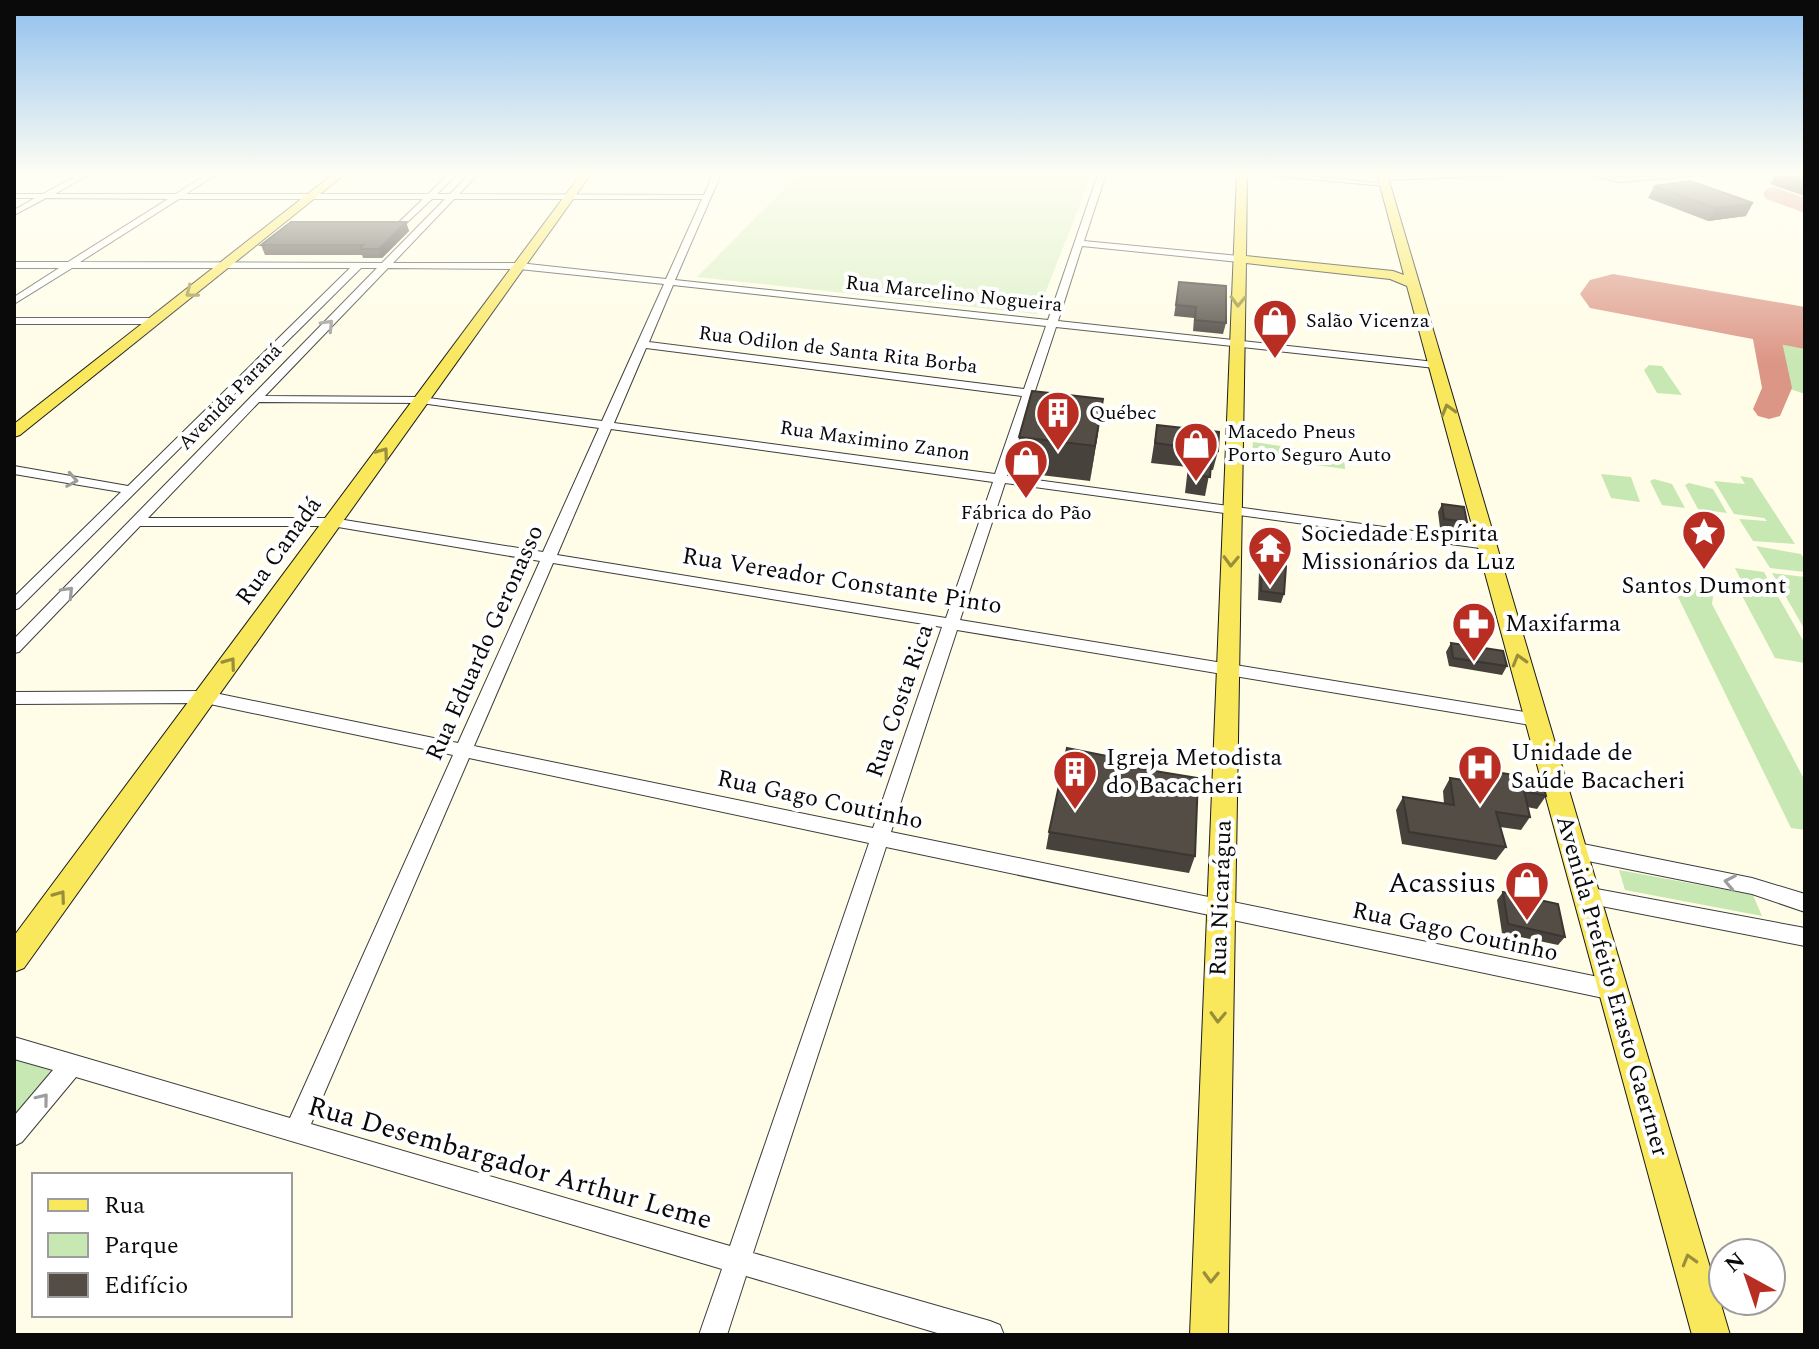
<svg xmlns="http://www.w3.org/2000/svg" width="1819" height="1349" viewBox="0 0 1819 1349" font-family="Spectral,serif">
<rect width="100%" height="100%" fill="#fffde7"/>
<path fill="#c7e8b2" d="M1779 331 1805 336V394L1790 389 1772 334Z
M1649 365 1662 366 1682 395 1657 393 1644 370Z
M1253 442 1344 455 1345 469 1252 456Z
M1601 474 1631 477 1640 502 1611 498Z
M1740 476 1752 478 1795 544 1753 541 1739 519 1767 521 1764 518 1734 514 1714 481 1745 484Z
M1654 479 1672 484 1685 508 1662 505 1650 481Z
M1689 483 1713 489 1727 513 1698 509 1685 485Z
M1756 546 1801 554 1805 560V572L1770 568Z
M1735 568 1764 572 1805 644V663L1775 658 1739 590 1740 578Z
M1772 573 1805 577V630Z
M1675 587 1705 591 1713 596 1712 604 1805 781V830L1791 828 1679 599 1671 590Z
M1619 870 1753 895 1762 916 1625 890Z
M14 1058 52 1070 14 1120Z"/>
<path fill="#dbefc4" d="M799 174H1092L1037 314 697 277Z"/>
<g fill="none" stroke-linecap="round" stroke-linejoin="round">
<path fill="#dc9685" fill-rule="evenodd" d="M1774 187 1805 198V213L1766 199 1763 194 1766 189Z
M1779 319 1805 320V334L1781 337 1792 388 1780 416 1769 419 1758 416 1753 409 1762 388 1752 334 1756 328Z"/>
<path fill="#dc9685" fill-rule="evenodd" d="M1613 274 1805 307V349L1590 308 1580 294 1590 280Z"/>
<g stroke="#3d3d3d" stroke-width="2">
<path id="minor" d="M79 174H89L55 194H176L207 174H216L186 194H428L449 174H457L437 194H450L470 174H478L459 194 704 195 713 174H721L675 280 1048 320 1098 174H1106L1084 241 1239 256 1244 259 1239 262 1082 246 1058 321 1435 362 1440 365 1435 368 1056 327 1007 476 1487 541 1494 545 1487 549 1005 483 960 620 1536 714 1542 716 1544 720 1542 724 1536 726 957 630 891 832 1613 980 1621 983 1624 990 1621 997 1613 1000 886 847 753 1253 990 1321 1000 1325 1004 1335H944L746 1276 727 1335H699L722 1269 76 1077 22 1142 14 1146V1116L53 1070 14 1059V1037L290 1118 453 755 205 703 14 704V692L205 691 458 743 540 561 332 526H140L19 652 14 653V639L377 268H361L19 608 14 610V597L121 492 14 474V466L128 486 350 268H72L14 304V297L59 268H14V262H68L168 199 46 198 14 215V210L35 198H14V194H43ZM179 199H423L397 224V228L400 229 432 199H445L382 263 80 262ZM454 199H702L666 279 519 263H393ZM388 268 519 269 664 284 602 421 421 397 265 396ZM673 285 1046 326 1024 389 649 342ZM646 348 1022 396 995 474 614 423ZM259 402 421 403 599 428 543 552 332 518H148ZM611 429 993 482 946 618 557 555ZM553 563 942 627 873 828 474 746ZM469 758 869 843 730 1246 311 1124Z
M1254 174H1287L1389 184 1385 186Z
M1434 174H1507L1503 176 1383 180 1379 178 1383 176Z
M1582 174 1619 178 1718 174 1619 182Z
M14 318H154L159 321 154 324H14Z
M1573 842 1752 878 1805 894V912L1752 894 1573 858 1566 856 1564 850 1566 844Z
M1586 887 1805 928V946L1586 903 1579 901 1576 895 1579 889Z"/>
</g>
<g stroke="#1b1b1b" stroke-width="2">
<path id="major" d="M333 174H345L20 435 14 437V424Z
M581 174H591L24 968 14 972V936Z
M1237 174H1247L1246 256 1393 271 1404 275 1377 174H1387L1730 1335H1692L1407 286 1390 279 1246 263 1228 1335H1190Z"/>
</g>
<use href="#minor" fill="#fff" fill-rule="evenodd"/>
<use href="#major" fill="#f9e75c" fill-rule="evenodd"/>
</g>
<path fill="#47423c" d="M1776 174H1805V196L1770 184Z
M1654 186 1746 216 1708 221 1648 198Z
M406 222 409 231 382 258H363L362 255H265L261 245Z
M1179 282 1226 323 1223 334 1193 331 1194 318 1174 316Z
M1157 425 1218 451 1213 470H1210L1205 496 1185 493 1188 467 1151 463Z
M1098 433 1090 481 1016 472 1019 437Z
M1442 504 1467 522 1463 531 1440 528 1438 512Z
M1262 563 1284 594 1281 603 1258 600 1259 571Z
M1451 643 1507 666 1502 675 1449 666 1446 652Z
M1106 763 1195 856 1189 873 1046 849 1049 832Z
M1474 768 1546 796 1537 809 1527 807 1530 817 1521 830 1500 827 1506 847 1496 860 1402 844 1396 810 1403 797 1444 804 1443 791 1450 778 1466 780Z
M1503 892 1565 937 1558 945 1502 933 1497 900Z"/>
<path fill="#3a3631" d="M1753 203 1746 216 1708 221 1715 208Z
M406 222 409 231 382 258 379 249Z
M1103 399 1098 433 1090 481 1095 446Z"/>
<path fill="#534d46" stroke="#3a3631" stroke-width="2" d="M1780 174H1805V183Z
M1690 181 1753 203 1715 208 1654 186Z
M291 222H406L379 249H360L363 245H261Z
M1179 282 1226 286V323L1195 320 1196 307 1176 305Z
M1032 391 1103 399 1095 446 1019 437Z
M1157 425 1219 432 1218 451 1212 450 1210 477 1189 474 1193 448 1155 443Z
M1442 504 1464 507 1467 522 1444 519Z
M1262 563 1286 566 1284 594 1261 591Z
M1451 643 1503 651 1507 666 1453 658Z
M1067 748 1107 756 1106 763 1198 778 1195 856 1049 832Z
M1474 768 1542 780 1546 796 1524 791 1530 817 1496 812 1506 847 1409 832 1403 797 1454 805 1450 778 1476 782Z
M1503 892 1558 904 1565 937 1508 924Z"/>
<defs><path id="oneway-chevron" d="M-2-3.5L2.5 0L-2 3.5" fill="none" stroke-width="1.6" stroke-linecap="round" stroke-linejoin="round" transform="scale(2)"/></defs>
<g stroke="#998f3b">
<use href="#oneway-chevron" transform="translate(191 292) rotate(142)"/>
<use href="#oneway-chevron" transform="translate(1238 301) rotate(92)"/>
<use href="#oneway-chevron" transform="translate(1448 410) rotate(-106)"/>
<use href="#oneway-chevron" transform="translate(383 453) rotate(-54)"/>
<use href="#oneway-chevron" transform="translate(1231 561) rotate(92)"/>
<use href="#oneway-chevron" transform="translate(1519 660) rotate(-106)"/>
<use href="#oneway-chevron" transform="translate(230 663) rotate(-54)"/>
<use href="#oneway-chevron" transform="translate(60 896) rotate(-54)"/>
<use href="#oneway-chevron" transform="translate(1218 1017) rotate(92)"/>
<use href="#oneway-chevron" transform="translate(1689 1260) rotate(-106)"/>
<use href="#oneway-chevron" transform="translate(1211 1277) rotate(92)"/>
</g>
<g stroke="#9d9d9d">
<use href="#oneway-chevron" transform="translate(328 325) rotate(-46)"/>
<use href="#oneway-chevron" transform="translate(72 480) rotate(10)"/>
<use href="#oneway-chevron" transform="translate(68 592) rotate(-46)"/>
<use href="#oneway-chevron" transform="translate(1730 882) rotate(-169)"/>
<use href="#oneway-chevron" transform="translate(43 1099) rotate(-51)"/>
</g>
<linearGradient id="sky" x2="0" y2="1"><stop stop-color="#90c0ee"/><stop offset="0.48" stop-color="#fffef4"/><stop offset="1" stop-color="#fffef4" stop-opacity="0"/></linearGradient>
<rect width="1819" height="363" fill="url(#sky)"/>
<defs>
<g id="shop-pin" transform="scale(2.3)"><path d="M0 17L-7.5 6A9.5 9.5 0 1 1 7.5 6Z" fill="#b92e23" stroke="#fff"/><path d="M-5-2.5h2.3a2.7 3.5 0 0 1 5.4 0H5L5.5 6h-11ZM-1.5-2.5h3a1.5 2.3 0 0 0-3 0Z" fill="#fff"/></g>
<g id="building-pin" transform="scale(2.3)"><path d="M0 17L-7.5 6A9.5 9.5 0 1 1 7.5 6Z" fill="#b92e23" stroke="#fff"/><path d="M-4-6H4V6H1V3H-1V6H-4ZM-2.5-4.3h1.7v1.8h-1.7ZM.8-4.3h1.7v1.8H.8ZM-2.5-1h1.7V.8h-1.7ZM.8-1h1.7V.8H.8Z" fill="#fff"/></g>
<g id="sight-pin" transform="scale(2.3)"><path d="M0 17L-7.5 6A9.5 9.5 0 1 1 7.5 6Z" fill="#b92e23" stroke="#fff"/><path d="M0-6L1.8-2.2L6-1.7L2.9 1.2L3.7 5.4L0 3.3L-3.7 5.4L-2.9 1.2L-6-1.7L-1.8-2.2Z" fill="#fff"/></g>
<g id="temple-pin" transform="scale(2.3)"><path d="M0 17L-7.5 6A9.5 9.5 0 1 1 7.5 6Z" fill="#b92e23" stroke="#fff"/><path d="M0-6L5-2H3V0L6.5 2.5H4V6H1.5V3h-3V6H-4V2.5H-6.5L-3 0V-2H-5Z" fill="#fff"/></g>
<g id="pharmacy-pin" transform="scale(2.3)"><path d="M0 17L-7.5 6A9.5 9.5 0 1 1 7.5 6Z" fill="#b92e23" stroke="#fff"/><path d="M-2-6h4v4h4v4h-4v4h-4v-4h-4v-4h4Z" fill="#fff"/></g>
<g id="hospital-pin" transform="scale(2.3)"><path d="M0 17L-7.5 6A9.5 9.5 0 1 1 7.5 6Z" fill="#b92e23" stroke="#fff"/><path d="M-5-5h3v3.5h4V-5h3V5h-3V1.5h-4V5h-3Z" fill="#fff"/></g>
</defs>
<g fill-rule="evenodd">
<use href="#shop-pin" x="1275" y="321"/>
<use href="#building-pin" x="1058" y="413"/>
<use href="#shop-pin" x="1196" y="444"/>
<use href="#shop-pin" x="1026" y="461"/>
<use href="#sight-pin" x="1704" y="532"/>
<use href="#temple-pin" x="1270" y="548"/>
<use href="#pharmacy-pin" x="1474" y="624"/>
<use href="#hospital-pin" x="1480" y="767"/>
<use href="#building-pin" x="1075" y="772"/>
<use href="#shop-pin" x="1527" y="883"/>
</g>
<g text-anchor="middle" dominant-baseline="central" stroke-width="8" stroke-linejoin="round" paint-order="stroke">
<g font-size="20" fill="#0a0a0a" stroke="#fff">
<text transform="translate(954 294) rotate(6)">Rua Marcelino Nogueira</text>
<text transform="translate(838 350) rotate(7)">Rua Odilon de Santa Rita Borba</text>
<text transform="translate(230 397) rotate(-46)">Avenida Paraná</text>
<text transform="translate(875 441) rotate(8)">Rua Maximino Zanon</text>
</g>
<g font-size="20" fill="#0a0a0a" stroke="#fff" text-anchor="start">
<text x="1306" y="321">Salão Vicenza</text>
<text x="1089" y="413">Québec</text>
<text x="1227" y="432">Macedo Pneus<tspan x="1227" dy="23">Porto Seguro Auto</tspan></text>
<text x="1026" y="513" text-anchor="middle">Fábrica do Pão</text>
</g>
<g font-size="24" fill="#0a0a0a" stroke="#fff" text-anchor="start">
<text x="1301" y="534">Sociedade Espírita<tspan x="1301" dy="28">Missionários da Luz</tspan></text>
<text x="1704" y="586" text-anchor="middle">Santos Dumont</text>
<text x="1505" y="624">Maxifarma</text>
<text x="1511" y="753">Unidade de<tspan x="1511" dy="28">Saúde Bacacheri</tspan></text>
<text x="1106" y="758">Igreja Metodista<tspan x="1106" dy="28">do Bacacheri</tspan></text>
</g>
<g font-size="24" fill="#0a0a0a" stroke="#fff">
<text transform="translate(279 551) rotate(-54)">Rua Canadá</text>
<text transform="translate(842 581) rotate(9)">Rua Vereador Constante Pinto</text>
<text transform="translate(485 643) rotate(-66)">Rua Eduardo Geronasso</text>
<text transform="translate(900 701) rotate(-71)">Rua Costa Rica</text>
<text transform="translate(820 800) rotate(12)">Rua Gago Coutinho</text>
<text transform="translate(1221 898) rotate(-88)">Rua Nicarágua</text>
<text transform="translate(1455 932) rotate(12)">Rua Gago Coutinho</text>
<text transform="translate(1612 986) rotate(74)">Avenida Prefeito Erasto Gaertner</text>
</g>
<g font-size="28" fill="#0a0a0a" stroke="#fff" text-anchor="end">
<text x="1496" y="883">Acassius</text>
</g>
<g font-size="28" fill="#0a0a0a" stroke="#fff">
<text transform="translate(510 1163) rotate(16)">Rua Desembargador Arthur Leme</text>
</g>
</g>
<rect width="1819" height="1349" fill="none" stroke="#0a0a0a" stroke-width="32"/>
<rect x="32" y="1173" width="260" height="144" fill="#ffffff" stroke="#9d9d9d" stroke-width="2"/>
<rect x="48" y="1199" width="40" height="12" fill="#f9e75c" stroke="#9d9d9d" stroke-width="2"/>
<text x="104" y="1213" font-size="24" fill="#0a0a0a">Rua</text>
<rect x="48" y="1233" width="40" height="24" fill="#c7e8b2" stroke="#9d9d9d" stroke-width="2"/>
<text x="104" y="1253" font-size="24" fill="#0a0a0a">Parque</text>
<rect x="48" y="1273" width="40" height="24" fill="#534d46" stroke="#9d9d9d" stroke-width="2"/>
<text x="104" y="1293" font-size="24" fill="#0a0a0a">Edifício</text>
<g transform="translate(1747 1277) rotate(320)"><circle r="38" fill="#ffffff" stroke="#9d9d9d" stroke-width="2"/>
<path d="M0-6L14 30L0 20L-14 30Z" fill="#b92e23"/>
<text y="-12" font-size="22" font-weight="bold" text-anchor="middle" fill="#0a0a0a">N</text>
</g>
</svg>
